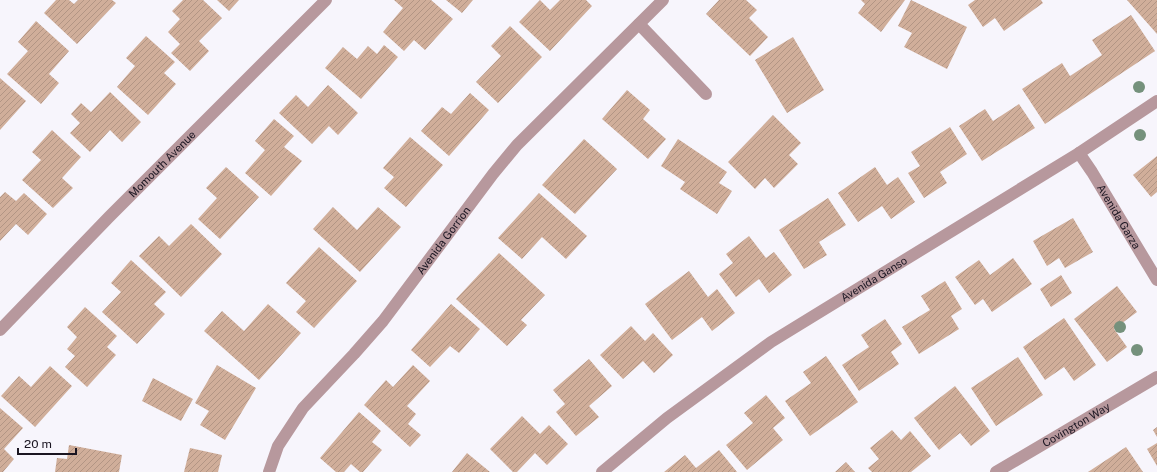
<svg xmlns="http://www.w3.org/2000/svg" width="1157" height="472" viewBox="0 0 1157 472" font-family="'Public Sans',sans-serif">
<defs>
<pattern id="building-hatch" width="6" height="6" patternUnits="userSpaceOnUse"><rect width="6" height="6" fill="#d0ae9a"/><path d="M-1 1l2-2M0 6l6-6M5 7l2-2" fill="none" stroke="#b29584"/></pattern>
</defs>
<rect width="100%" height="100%" fill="#f7f5fc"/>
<path fill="url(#building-hatch)" d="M56 0H69L74 4 78 0H112L116 3 77 44 44 13Z
M183 0H203L222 18 199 41 209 51 190 71 171 53 180 44 168 32 180 19 172 11Z
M217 0H239L229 11Z
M394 0H431L453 19 425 50 414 40 404 51 383 32 403 8Z
M446 0H473L462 13Z
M540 0 550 10 560 0H586L592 6 550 51 519 22Z
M719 0H746L757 10 749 18 768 37 750 56 706 14Z
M861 0H905L881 32 858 13 865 4Z
M911 0 967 27 947 69 904 47 912 33 898 26Z
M975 0H1041L1043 3 1004 31 995 18 983 27 968 5Z
M1127 0H1157V34Z
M1131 15 1155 51 1045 124 1022 89 1062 63 1070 76 1102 55 1092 40Z
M36 21 69 51 49 74 59 83 41 104 7 74 28 51 18 42Z
M510 26 542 57 498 103 476 82 501 56 491 46Z
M146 36 175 62 164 73 176 84 148 115 117 87 135 66 126 58Z
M793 37 824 90 787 113 755 60Z
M384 45 398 57 361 99 325 68 343 47 357 59 368 46 377 54Z
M0 78 26 101 0 130Z
M328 85 358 113 338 135 329 126 312 144 279 113 296 95 308 107Z
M627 90 650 110 643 119 666 139 648 159 602 119Z
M110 92 141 122 122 142 110 130 90 152 70 133 80 123 71 114 81 103 91 112Z
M470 93 489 110 449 156 421 131 442 107 451 114Z
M1019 104 1035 128 982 161 959 126 985 109 993 121Z
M773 115 801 143 789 155 798 164 774 188 765 178 755 189 728 162Z
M274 119 294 136 284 147 302 161 271 196 245 173 265 150 255 141Z
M950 127 967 154 940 172 947 183 924 198 908 173 920 166 911 152Z
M52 130 81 157 62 178 73 188 53 208 22 180 41 160 32 152Z
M410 137 443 165 406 207 384 188 394 177 383 168Z
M584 139 617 169 575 214 542 185Z
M678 139 727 172 719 183 732 191 717 214 680 189 685 182 661 166Z
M1157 156V192L1151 197 1133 175Z
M226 167 259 197 220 239 198 219 217 198 206 188Z
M875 167 887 185 898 177 915 202 891 219 882 206 858 222 838 193Z
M5 192 16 201 24 193 47 214 28 235 16 224 0 241V197Z
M539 193 587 236 566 259 542 237 522 259 498 238Z
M828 198 846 225 819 242 827 255 804 269 779 230Z
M333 207 357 230 378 207 401 227 360 272 313 229Z
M1073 218 1093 252 1065 268 1059 258 1047 266 1033 241Z
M191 224 222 254 181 297 139 256 159 236 169 246Z
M749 236 766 258 774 252 792 275 769 293 759 279 736 297 719 274 733 263 726 254Z
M319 247 357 281 314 328 296 312 306 301 286 283Z
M499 253 545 295 521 320 527 325 507 346 456 299Z
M1013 258 1032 284 992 312 983 299 975 305 955 277 979 260 990 275Z
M131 260 166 292 154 304 165 314 137 344 102 312 121 292 111 283Z
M689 271 708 297 717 289 735 313 712 331 702 317 672 340 645 304Z
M1061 275 1072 293 1051 307 1040 289Z
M945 281 962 309 951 316 959 329 919 354 902 327 930 310 921 296Z
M1117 286 1137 312 1114 329 1127 347 1107 362 1074 319Z
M268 304 301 333 259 380 204 331 222 311 244 331Z
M451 304 480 329 459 353 450 346 430 367 411 350Z
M85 307 117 336 107 347 116 355 87 387 65 367 75 356 67 349 77 337 67 327Z
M1064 318 1096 365 1074 381 1064 367 1045 380 1023 347Z
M885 319 902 344 891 352 899 364 859 391 842 365 869 347 861 335Z
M631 326 645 341 653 333 673 355 654 373 643 361 623 379 600 355Z
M826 356 858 402 810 436 785 401 811 383 803 372Z
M1018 357 1043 395 996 426 971 388Z
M589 359 612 386 589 406 599 417 576 436 556 412 565 404 553 390Z
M217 365 256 388 225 440 200 425 209 411 195 403Z
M413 365 430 381 407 406 416 414 408 424 421 435 410 447 364 405 386 380 393 387Z
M50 366 72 386 35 427 1 396 19 376 31 387Z
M153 378 193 399 181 421 142 401Z
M955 386 990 431 971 446 960 433 939 450 914 418Z
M766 395 785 418 773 428 783 440 747 470 726 445 753 423 744 413Z
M0 408 23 428 4 449 14 459 3 472H0Z
M359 412 381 431 372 442 382 450 363 472H360L351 464 344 472H336L320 458Z
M522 416 540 434 549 425 568 444 547 465 535 453 517 472H513L490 449Z
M1157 427V437L1153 430Z
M892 430 901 440 910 431 931 456 911 472H872L868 468 879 459 870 448Z
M1157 443V466L1147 449Z
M69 445 122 455 119 472H55L57 458 67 459Z
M1126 447 1143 472H1088Z
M190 448 222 455 218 472H184Z
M719 450 737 472H664L685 455 696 468Z
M467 453 490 472H452Z
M846 462 855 472H835Z"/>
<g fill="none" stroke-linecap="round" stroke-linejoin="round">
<g stroke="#b7989d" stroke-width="12">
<path d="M639 24 706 94"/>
<path id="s1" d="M1079 153 1092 172 1157 280"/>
<path id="s2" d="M0 330 109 217 326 0"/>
<path id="s3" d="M269 472 278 446 303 408 354 354 383 321 493 174 517 145 663 0"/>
<path id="s4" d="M602 472 667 418 771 342 1079 153 1157 101"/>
<path id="s5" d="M996 472 1157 377"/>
</g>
</g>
<g fill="#75917c">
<circle cx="1139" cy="87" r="6"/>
<circle cx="1140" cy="135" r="6"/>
<circle cx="1120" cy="327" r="6"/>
<circle cx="1137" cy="350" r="6"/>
</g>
<g text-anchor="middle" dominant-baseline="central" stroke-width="4" stroke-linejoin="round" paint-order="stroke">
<g font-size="11" fill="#1a1521" stroke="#f7f5fc">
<text stroke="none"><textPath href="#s2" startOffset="232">Momouth Avenue</textPath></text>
<text stroke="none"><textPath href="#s1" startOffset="75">Avenida Garza</textPath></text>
<text stroke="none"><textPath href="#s3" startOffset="292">Avenida Gorrion</textPath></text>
<text stroke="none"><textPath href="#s4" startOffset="334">Avenida Ganso</textPath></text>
<text stroke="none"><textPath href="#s5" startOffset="93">Covington Way</textPath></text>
</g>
</g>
<path d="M18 448v6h58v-6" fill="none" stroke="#1a1521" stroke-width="2"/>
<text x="24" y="448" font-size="12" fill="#1a1521" stroke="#f7f5fc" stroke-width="3" paint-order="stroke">20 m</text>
</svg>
